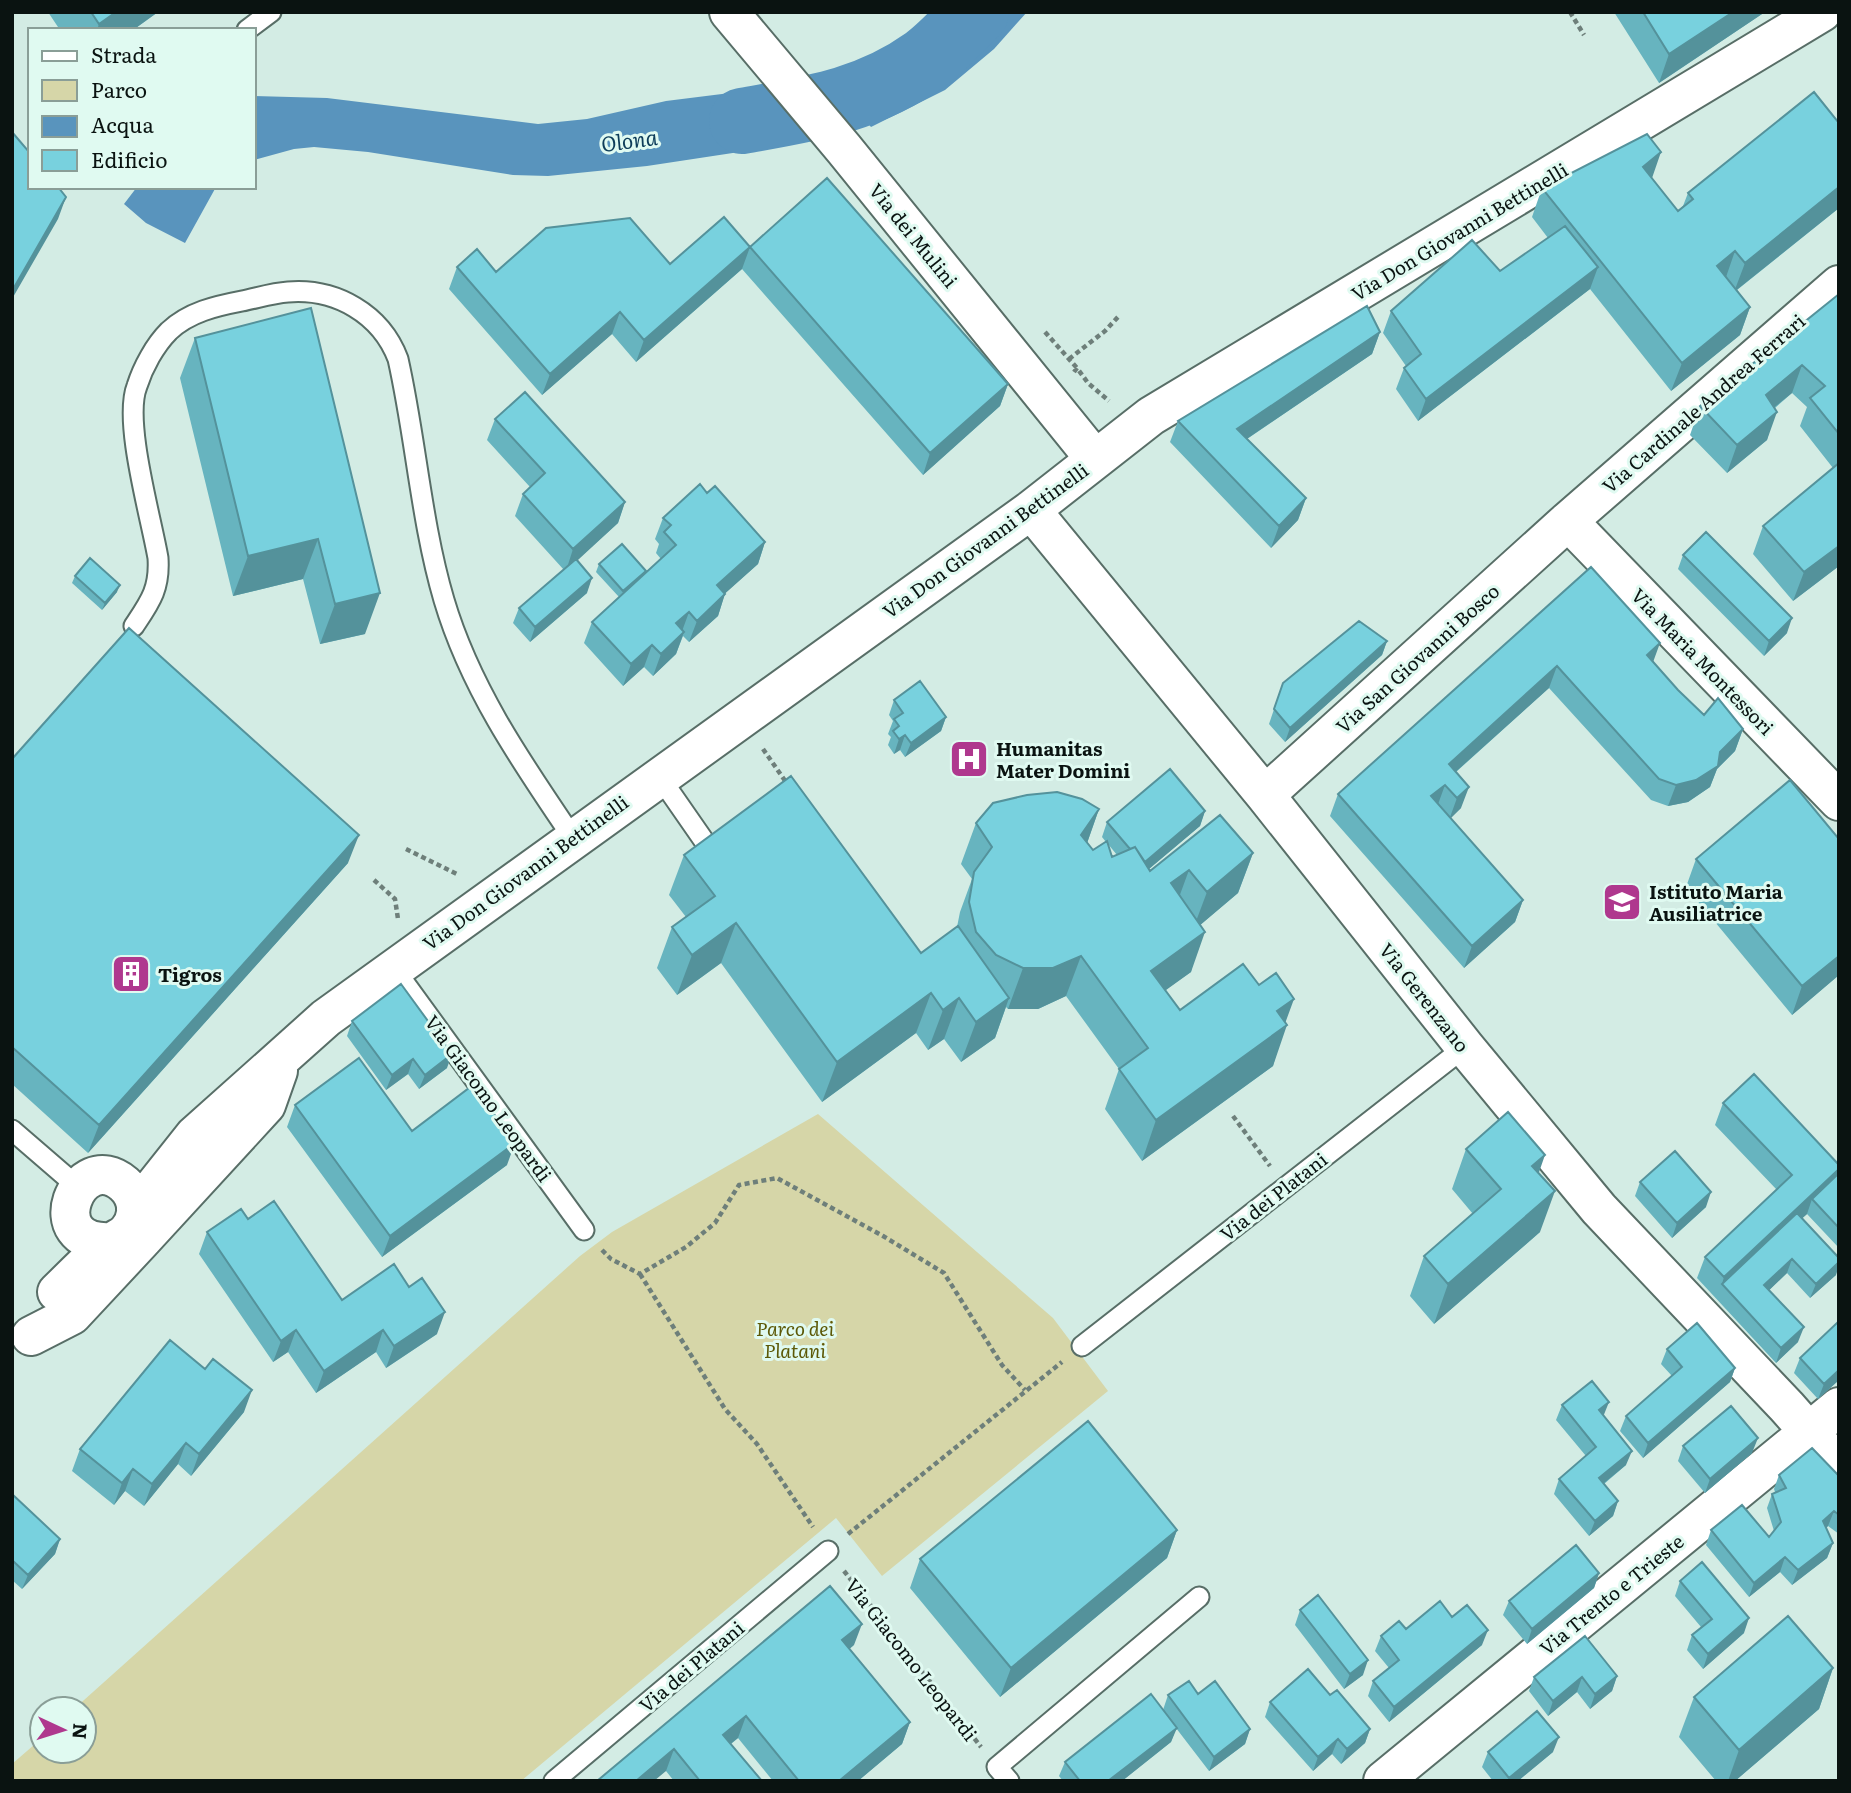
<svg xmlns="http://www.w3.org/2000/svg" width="1851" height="1793" viewBox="0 0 1851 1793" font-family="Literata,serif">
<rect width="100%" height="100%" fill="#d3ece4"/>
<path fill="#d6d6a8" d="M818 1114 1053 1318 1108 1391 882 1576 836 1518 521 1781H12V1764L42 1738V1751H84V1709H74L580 1256 612 1232Z"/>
<path fill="#5994bd" d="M941 12H1027L994 49 945 90 871 127 827 77 917 31Z
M765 85 811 141 647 166 548 176 513 175 368 152 314 147 294 149 254 160V96L327 98 538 124 587 119 666 101 730 93Z
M137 187H216L185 243 146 223 124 204Z"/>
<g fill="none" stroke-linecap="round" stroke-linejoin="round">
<path stroke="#5994bd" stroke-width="66" d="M742 121C809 109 868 101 925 60 943 47 959 28 976 12"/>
<g stroke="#586e67" stroke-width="23">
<path id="lane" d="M247 30 271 12
M134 626C150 602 160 589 158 558 151 517 123 421 137 386 143 367 155 345 169 331 189 312 216 306 242 301 257 298 273 293 288 292 336 288 381 314 398 359 416 439 421 522 444 600 470 688 522 763 573 838
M659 776 709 848
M393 967 584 1230
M12 1130 78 1187
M1082 1346 1465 1047
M554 1781 828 1551
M1009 1781 997 1767 1199 1597"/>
</g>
<g stroke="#586e67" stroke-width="42">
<path id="street" d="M729 12 844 149 1095 459
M1031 510 1265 795 1465 1047 1599 1209 1787 1407 1839 1466
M1568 521 1839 801
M1265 795 1568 521 1839 285
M136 1209 194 1136 326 1018 1031 510 1151 416 1822 12
M57 1292C74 1276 90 1258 109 1244 115 1239 122 1238 127 1232 132 1227 135 1220 136 1213 137 1202 132 1191 124 1184 78 1145 37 1246 111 1242
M31 1336 72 1315 141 1241 266 1105 278 1071
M1383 1781 1839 1407"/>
</g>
<path stroke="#6e7f7a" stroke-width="4.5" stroke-dasharray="5 3.5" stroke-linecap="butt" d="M1570 12 1584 35
M1045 332 1077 368
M1069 359 1105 331 1118 317
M1074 372 1077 368 1088 383 1109 401
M763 749 788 785
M406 849 459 875
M374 880 395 899 398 919
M1233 1116 1270 1166
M602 1250 611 1259 640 1274 686 1247 715 1223 739 1185 777 1178 883 1236 944 1273 1002 1365 1025 1390
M640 1274 725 1409 757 1444 813 1527
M848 1534 1062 1362
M844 1571 981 1747"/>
<use href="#lane" stroke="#fff" stroke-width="19"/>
<use href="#street" stroke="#fff" stroke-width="38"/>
</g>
<path fill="#67b4bf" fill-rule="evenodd" d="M48 12H158L133 30H60Z
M1614 12H1765L1659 83Z
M1652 178 1678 211 1683 206 1688 193 1839 208 1737 290 1750 307 1740 335 1671 391 1590 289 1418 421 1396 389 1404 368 1406 366 1383 333 1391 311 1500 271 1548 238 1532 217 1542 188Z
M750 247 1008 384 1000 406 923 475 742 269 636 362 612 334 542 395 449 289 457 267 496 272 670 264Z
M1839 294V566L1793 601 1753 554 1763 526 1833 468 1800 426 1807 407 1792 393 1775 408 1767 440 1727 473 1690 435 1700 406Z
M311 308 365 634 320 644 303 579 233 596 180 378 195 338Z
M1380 332 1372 354 1247 439 1306 498 1298 520 1271 548 1170 442 1178 421Z
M495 419 625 502 618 523 577 560 587 593 530 642 513 623 519 608 564 570 515 516 523 494 530 487 487 440Z
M707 493 765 542 758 564 725 593 718 616 689 642 683 636 676 654 653 676 644 667 623 686 584 643 592 622 619 597 596 572 599 564 645 573 661 559 656 553 659 544 655 539 663 518Z
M1683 555 1787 633 1764 656 1678 569Z
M1591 567 1653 662 1678 690 1704 715 1743 729 1735 751 1717 769 1710 787 1688 802 1668 806 1651 800 1549 688 1456 772 1461 808 1450 818 1523 900 1515 922 1464 968 1330 816 1338 794Z
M75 576 117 592 102 610 72 583Z
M1387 641 1382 655 1285 742 1269 724 1283 683Z
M894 700 946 717 941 731 905 757 900 750 894 754 888 745 891 737 888 734 893 721 889 715Z
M12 759 348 863 88 1153 12 1084Z
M1099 809 1087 843 1093 850 1106 842 1102 837 1107 822 1205 811 1200 826 1149 869 1150 871 1253 853 1238 893 1200 925 1191 972 1165 990 1180 1010 1285 1022 1273 1066 1142 1161 1105 1109 1119 1069 1066 996 1038 1009H1008L1006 1007 995 1038 961 1062 944 1039 928 1050 916 1033 822 1102 721 963 677 995 657 968 672 927 686 917 669 895 684 855 921 953 957 927 960 912 972 879 961 864 976 823ZM1108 844 1117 855 1112 857Z
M1696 859 1839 975 1792 1015 1686 887Z
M352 1021 447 1068 419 1089 408 1074 386 1090 347 1036Z
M1723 1103 1839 1175V1248L1807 1214 1802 1218 1836 1275 1810 1298 1787 1273 1769 1290 1798 1342 1776 1363 1697 1278 1705 1257 1777 1190 1715 1125Z
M295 1105 412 1131 507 1165 382 1257 287 1127Z
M1466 1149 1539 1173 1540 1232 1434 1324 1410 1296 1424 1256 1473 1214 1452 1189Z
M1640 1182 1706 1207 1672 1238 1635 1196Z
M248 1219 342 1300 437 1334 386 1368 376 1352 316 1393 288 1352 273 1362 199 1254 207 1232Z
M1667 1349 1735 1368 1730 1382 1643 1458 1620 1431 1626 1416 1672 1376 1661 1364Z
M1800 1358 1839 1380 1818 1399 1794 1373Z
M1562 1405 1604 1416 1626 1465 1604 1484 1618 1501 1613 1516 1589 1536 1554 1494 1559 1479 1586 1456 1556 1420Z
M244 1412 191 1476 178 1464 144 1506 125 1491 114 1505 72 1471 80 1449Z
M1683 1446 1752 1453 1705 1493 1678 1461Z
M1779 1475 1839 1476V1534L1828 1526 1826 1528 1833 1543 1827 1558 1792 1585 1780 1572 1749 1597 1706 1545 1711 1530 1769 1537 1774 1531 1767 1508 1772 1494 1775 1492 1774 1489Z
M12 1494 60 1539 55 1554 22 1589 12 1580Z
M1177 1530 1167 1558 1000 1697 910 1588 920 1559Z
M1599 1573 1594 1588 1527 1644 1503 1615 1509 1601Z
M1680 1581 1744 1633 1703 1669 1687 1650 1692 1635 1701 1627 1675 1596Z
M1300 1610 1363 1675 1344 1689 1295 1625Z
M1452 1617 1482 1645 1389 1722 1368 1696 1373 1681 1389 1668 1375 1651 1381 1636Z
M854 1645 849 1649 910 1722 902 1744 858 1781H773L738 1738 731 1744 762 1781H674L666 1771 597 1781Z
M1833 1668 1819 1709 1735 1781H1716L1679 1737 1694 1697Z
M1617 1676 1612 1691 1590 1709 1577 1692 1548 1716 1529 1691 1534 1677Z
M1198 1694 1250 1729 1245 1744 1209 1771 1176 1728 1171 1742 1122 1781H1063L1059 1776 1065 1762 1163 1710 1168 1695Z
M1330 1695 1370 1729 1365 1743 1341 1764 1332 1754 1313 1771 1265 1717 1270 1702Z
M1488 1752H1553L1518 1781H1493L1482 1767Z"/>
<path fill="#54929b" d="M116 12H158L133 30H97L99 24Z
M1733 12H1765L1659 83 1669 54Z
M1661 152 1651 181 1643 167Z
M1839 187V208L1734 292 1745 263Z
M66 197 58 219 12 299V291Z
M750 247 742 269 636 362 644 340Z
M1735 251 1725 280 1717 266Z
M1598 267 1590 289 1418 421 1426 399Z
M1750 307 1740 335 1671 391 1682 363Z
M620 312 612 334 542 395 550 374Z
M1380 332 1372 354 1229 451 1237 429Z
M1802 365 1792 393 1755 423 1766 395Z
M1008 384 1000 406 923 475 930 453Z
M1777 412 1767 440 1727 473 1737 445Z
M1306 498 1298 520 1271 548 1279 526Z
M625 502 618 523 566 571 573 549Z
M318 539 303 579 233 596 248 556Z
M765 542 758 564 710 607 717 585Z
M1839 546V566L1793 601 1804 572Z
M592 578 587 593 530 642 535 627Z
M120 585 117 592 102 610 105 603Z
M380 593 365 634 320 644 335 604Z
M725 594 718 616 689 642 697 621Z
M689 612 681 634 676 623Z
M1792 618 1787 633 1764 656 1769 641Z
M684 632 676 654 653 676 661 654Z
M1387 641 1382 655 1285 742 1290 728Z
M1660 643 1652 665 1647 655Z
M652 645 644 667 623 686 631 664Z
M1557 666 1549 688 1441 785 1449 764Z
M946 717 941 731 905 757 911 743Z
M1743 729 1735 751 1717 769 1710 787 1688 802 1668 806 1676 785 1720 752Z
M905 735 900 750 894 754 899 739Z
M1445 785 1437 807 1431 796Z
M1469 787 1461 808 1449 820 1457 798Z
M1099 809 1085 849 1081 835Z
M1205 811 1200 826 1137 879 1143 864Z
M359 835 348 863 88 1153 99 1125Z
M1253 853 1238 893 1192 932 1207 892Z
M1189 870 1174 911 1171 883Z
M1523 900 1515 922 1464 968 1472 946Z
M736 923 721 963 677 995 692 955Z
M1205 932 1191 972 1137 1011 1151 971Z
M1081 956 1066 996 1038 1009H1008L1023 968Z
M1839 956V975L1792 1015 1802 986Z
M931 993 916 1033 822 1102 837 1062Z
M959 998 944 1039 928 1050 943 1010Z
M1009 998 995 1038 961 1062 976 1022Z
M1294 999 1283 1029 1287 1025 1273 1066 1142 1161 1156 1120 1277 1011Z
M452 1054 447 1068 419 1089 425 1075Z
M413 1059 408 1074 386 1090 392 1075Z
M515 1143 507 1165 382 1257 390 1236Z
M1545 1155 1531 1195 1532 1166Z
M1839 1169V1173L1833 1189 1812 1199 1807 1214 1726 1289 1722 1284 1724 1277Z
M1555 1191 1540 1232 1434 1324 1448 1284Z
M1711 1192 1706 1207 1672 1238 1677 1223Z
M1792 1259 1787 1273 1759 1300 1764 1285Z
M1839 1262V1266L1836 1275 1810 1298 1816 1284Z
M445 1312 437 1334 386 1368 394 1346Z
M1804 1327 1798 1342 1776 1363 1781 1348Z
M296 1330 288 1352 273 1362 281 1341Z
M383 1330 376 1352 316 1393 324 1371Z
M1735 1368 1730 1382 1643 1458 1648 1443Z
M1839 1370V1380L1818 1399 1824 1384Z
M252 1390 244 1412 191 1476 199 1454Z
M1609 1402 1603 1417 1599 1410Z
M1758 1438 1752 1453 1705 1493 1710 1479Z
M186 1443 178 1464 144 1506 152 1484Z
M1632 1451 1626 1465 1593 1492 1599 1478Z
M133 1469 125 1491 114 1505 122 1483Z
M1618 1501 1613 1516 1589 1536 1595 1521Z
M1834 1511 1828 1526 1818 1536 1823 1521Z
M1177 1530 1167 1558 1000 1697 1011 1668Z
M60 1539 55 1554 22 1589 28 1575Z
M1833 1543 1827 1558 1792 1585 1798 1570Z
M1785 1557 1780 1572 1749 1597 1754 1583Z
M1599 1573 1594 1588 1527 1644 1532 1629Z
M1749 1618 1744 1633 1703 1669 1708 1654Z
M862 1624 854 1645 834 1662 842 1640Z
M1488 1630 1482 1645 1389 1722 1394 1707Z
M1368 1660 1363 1675 1344 1689 1350 1674Z
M1833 1668 1819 1709 1735 1781H1728L1739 1750Z
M1617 1676 1612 1691 1590 1709 1595 1694Z
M1582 1677 1577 1692 1548 1716 1553 1701Z
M746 1716 738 1738 715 1756 723 1735Z
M910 1722 902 1744 858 1781H839Z
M1177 1728 1171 1742 1122 1781H1108Z
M1250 1729 1245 1744 1209 1771 1214 1757Z
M1370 1729 1365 1743 1341 1764 1347 1749Z
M1559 1737 1553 1752 1518 1781H1508L1509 1778Z
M1338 1739 1332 1754 1313 1771 1318 1757Z
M674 1749 666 1771 654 1781H636Z"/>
<path fill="#78d1de" stroke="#54929b" stroke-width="2" d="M91 12H116L99 24Z
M1643 12H1733L1669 54Z
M1814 92 1839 123V187L1745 263 1735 251 1717 266 1750 307 1682 363 1542 188 1647 134 1661 152 1643 167 1678 211 1693 199 1688 193Z
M12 132 30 153V187H58L66 197 12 291Z
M827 178 1008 384 930 453 750 247Z
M724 217 750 247 644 340 620 312 550 374 457 267 477 249 496 272 546 228 630 218 670 264Z
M1565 226 1598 267 1426 399 1404 368 1421 354 1391 311 1472 240 1500 271Z
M1839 294V434L1810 398 1825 386 1802 365 1766 395 1777 412 1737 445 1700 406Z
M1367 306 1380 332 1237 429 1306 498 1279 526 1178 421Z
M311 308 380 593 335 604 318 539 248 556 195 338Z
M525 392 625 502 573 549 523 494 545 473 495 419Z
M1839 463V546L1804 572 1763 526Z
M700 484 707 493 715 486 765 542 717 585 725 594 697 621 689 612 676 623 684 632 661 654 652 645 631 664 592 622 676 545 664 532 671 525 663 518Z
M1706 532 1792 618 1769 641 1683 555Z
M622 544 646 571 623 591 599 564Z
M90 558 120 585 105 603 75 576Z
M576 559 592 578 535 627 519 608Z
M1591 567 1660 643 1647 655 1678 690 1704 715 1718 698 1743 729 1720 752 1718 766 1696 780 1676 785 1659 779 1557 666 1449 764 1469 787 1457 798 1445 785 1431 796 1523 900 1472 946 1338 794Z
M1359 621 1387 641 1290 728 1274 709 1283 683Z
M129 628 359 835 99 1125 12 1047V759Z
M920 681 946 717 911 743 905 735 899 739 893 731 899 726 894 719 903 713 894 700Z
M1170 769 1205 811 1145 862 1135 847 1130 849 1107 822Z
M791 776 921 953 958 926 1009 998 976 1022 959 998 943 1010 931 993 837 1062 736 923 692 955 672 927 715 896 684 855Z
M1790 780 1839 839V956L1802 986 1696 859Z
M1057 792 1082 799 1099 809 1081 835 1093 850 1107 841 1112 857 1135 847 1150 871 1220 815 1253 853 1207 892 1189 870 1171 883 1205 932 1151 971 1180 1010 1243 964 1259 985 1276 973 1294 999 1277 1011 1287 1025 1156 1120 1119 1069 1148 1048 1081 956 1053 968H1023L996 955 976 932 969 902 974 872 992 847 976 823 993 803 1027 795Z
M401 984 452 1054 425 1075 413 1059 392 1075 352 1021Z
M359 1058 412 1131 473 1085 515 1143 390 1236 295 1105Z
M1754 1074 1839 1165V1169L1724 1277 1705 1257 1792 1175 1723 1103Z
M1508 1112 1545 1155 1532 1166 1555 1191 1448 1284 1424 1256 1501 1189 1466 1149Z
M1675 1151 1711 1192 1677 1223 1640 1182Z
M1838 1174 1839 1175V1228L1812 1199Z
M274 1201 342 1300 394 1264 409 1287 422 1278 445 1312 394 1346 383 1330 324 1371 296 1330 281 1341 207 1232 241 1209 248 1219Z
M1797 1213 1839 1258V1262L1816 1284 1792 1259 1764 1285 1804 1327 1781 1348 1722 1284Z
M1839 1321V1370L1824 1384 1800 1358Z
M1697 1323 1735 1368 1648 1443 1626 1416 1682 1367 1667 1349Z
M170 1340 205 1369 213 1359 252 1390 199 1454 186 1443 152 1484 133 1469 122 1483 80 1449Z
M1592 1381 1609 1402 1599 1410 1632 1451 1599 1478 1618 1501 1595 1521 1559 1479 1596 1447 1562 1405Z
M1731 1406 1758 1438 1710 1479 1683 1446Z
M1088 1421 1177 1530 1011 1668 920 1559Z
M1812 1448 1839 1476V1515L1834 1511 1823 1521 1833 1543 1798 1570 1785 1557 1754 1583 1711 1530 1742 1505 1769 1537 1781 1522 1772 1494 1786 1488 1779 1475Z
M12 1494 60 1539 28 1575 12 1560Z
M1576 1545 1599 1573 1532 1629 1509 1601Z
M1702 1562 1749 1618 1708 1654 1692 1635 1712 1619 1680 1581Z
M830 1586 862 1624 842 1640 910 1722 839 1781H799L746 1716 723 1735 762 1781H700L674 1749 636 1781H597Z
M1318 1595 1368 1660 1350 1674 1300 1610Z
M1440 1601 1452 1617 1467 1605 1488 1630 1394 1707 1373 1681 1399 1660 1381 1636 1399 1621 1406 1629Z
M1788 1616 1833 1668 1739 1750 1694 1697Z
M1585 1636 1617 1676 1595 1694 1582 1677 1553 1701 1534 1677Z
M1308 1669 1330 1695 1337 1690 1370 1729 1347 1749 1338 1739 1318 1757 1270 1702Z
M1189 1681 1198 1694 1215 1681 1250 1729 1214 1757 1168 1695Z
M1151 1694 1177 1728 1108 1781H1080L1065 1762Z
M1537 1711 1559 1737 1509 1778 1488 1752Z"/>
<defs>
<g id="hospital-square" transform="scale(2.0125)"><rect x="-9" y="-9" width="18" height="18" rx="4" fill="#af388e" stroke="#e0faf1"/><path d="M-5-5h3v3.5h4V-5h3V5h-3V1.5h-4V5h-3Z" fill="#fff"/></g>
<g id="school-square" transform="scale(2.0125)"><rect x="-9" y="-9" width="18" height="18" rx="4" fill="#af388e" stroke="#e0faf1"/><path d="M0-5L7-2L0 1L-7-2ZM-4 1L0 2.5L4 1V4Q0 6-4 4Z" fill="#fff"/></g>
<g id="building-square" transform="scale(2.0125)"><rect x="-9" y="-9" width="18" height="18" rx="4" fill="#af388e" stroke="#e0faf1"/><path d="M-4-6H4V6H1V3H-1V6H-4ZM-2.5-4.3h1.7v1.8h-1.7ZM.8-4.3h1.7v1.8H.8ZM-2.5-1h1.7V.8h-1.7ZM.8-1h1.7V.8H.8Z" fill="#fff"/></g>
</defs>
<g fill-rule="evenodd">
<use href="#hospital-square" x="969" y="759"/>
<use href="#school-square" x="1622" y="902"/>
<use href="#building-square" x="131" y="974"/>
</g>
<g text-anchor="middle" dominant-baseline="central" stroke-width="6" stroke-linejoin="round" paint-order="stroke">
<g font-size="19" fill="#0a1311" stroke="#e0faf1">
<text transform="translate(1459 231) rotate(-31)">Via Don Giovanni Bettinelli</text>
<text transform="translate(914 235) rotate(51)">Via dei Mulini</text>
<text transform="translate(1703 403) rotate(-41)">Via Cardinale Andrea Ferrari</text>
<text transform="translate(985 540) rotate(-36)">Via Don Giovanni Bettinelli</text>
<text transform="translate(1417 658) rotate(-42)">Via San Giovanni Bosco</text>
<text transform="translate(1703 661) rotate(46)">Via Maria Montessori</text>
<text transform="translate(525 872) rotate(-36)">Via Don Giovanni Bettinelli</text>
<text transform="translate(1425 997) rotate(52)">Via Gerenzano</text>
<text transform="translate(489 1098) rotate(54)">Via Giacomo Leopardi</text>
<text transform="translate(1273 1196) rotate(-38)">Via dei Platani</text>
<text transform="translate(1611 1594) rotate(-39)">Via Trento e Trieste</text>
<text transform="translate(912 1659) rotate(52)">Via Giacomo Leopardi</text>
<text transform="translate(691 1666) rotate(-40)">Via dei Platani</text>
</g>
<g font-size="19" font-weight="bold" fill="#0a1311" stroke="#e0faf1" text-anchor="start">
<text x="996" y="748">Humanitas<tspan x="996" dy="22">Mater Domini</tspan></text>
<text x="1649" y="891">Istituto Maria<tspan x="1649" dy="22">Ausiliatrice</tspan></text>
<text x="158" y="974">Tigros</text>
</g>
<g font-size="19" font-style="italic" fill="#5c5907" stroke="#e0faf1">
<text x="795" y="1328">Parco dei<tspan x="795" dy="22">Platani</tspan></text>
</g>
<g font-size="21" font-style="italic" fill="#0e3d5a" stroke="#e0faf1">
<text transform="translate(629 139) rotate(-8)">Olona</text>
</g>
</g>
<rect width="1851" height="1793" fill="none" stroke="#0a1311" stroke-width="28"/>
<rect x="28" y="28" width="228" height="161" fill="#e0faf1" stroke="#8a9e97" stroke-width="2"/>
<rect x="42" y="51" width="35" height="10" fill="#ffffff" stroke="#8a9e97" stroke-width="2"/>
<text x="91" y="63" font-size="21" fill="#0a1311">Strada</text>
<rect x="42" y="80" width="35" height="21" fill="#d6d6a8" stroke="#8a9e97" stroke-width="2"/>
<text x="91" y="98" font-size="21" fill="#0a1311">Parco</text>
<rect x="42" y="116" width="35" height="21" fill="#5994bd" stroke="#8a9e97" stroke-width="2"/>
<text x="91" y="133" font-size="21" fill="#0a1311">Acqua</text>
<rect x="42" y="150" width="35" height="21" fill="#78d1de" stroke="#8a9e97" stroke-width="2"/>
<text x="91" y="168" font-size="21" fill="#0a1311">Edificio</text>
<g transform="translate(63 1730) rotate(94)"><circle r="33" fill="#e0faf1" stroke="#8a9e97" stroke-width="2"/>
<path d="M0-5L12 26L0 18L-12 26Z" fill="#af388e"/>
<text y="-10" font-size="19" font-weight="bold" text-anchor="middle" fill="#0a1311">N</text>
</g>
</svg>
